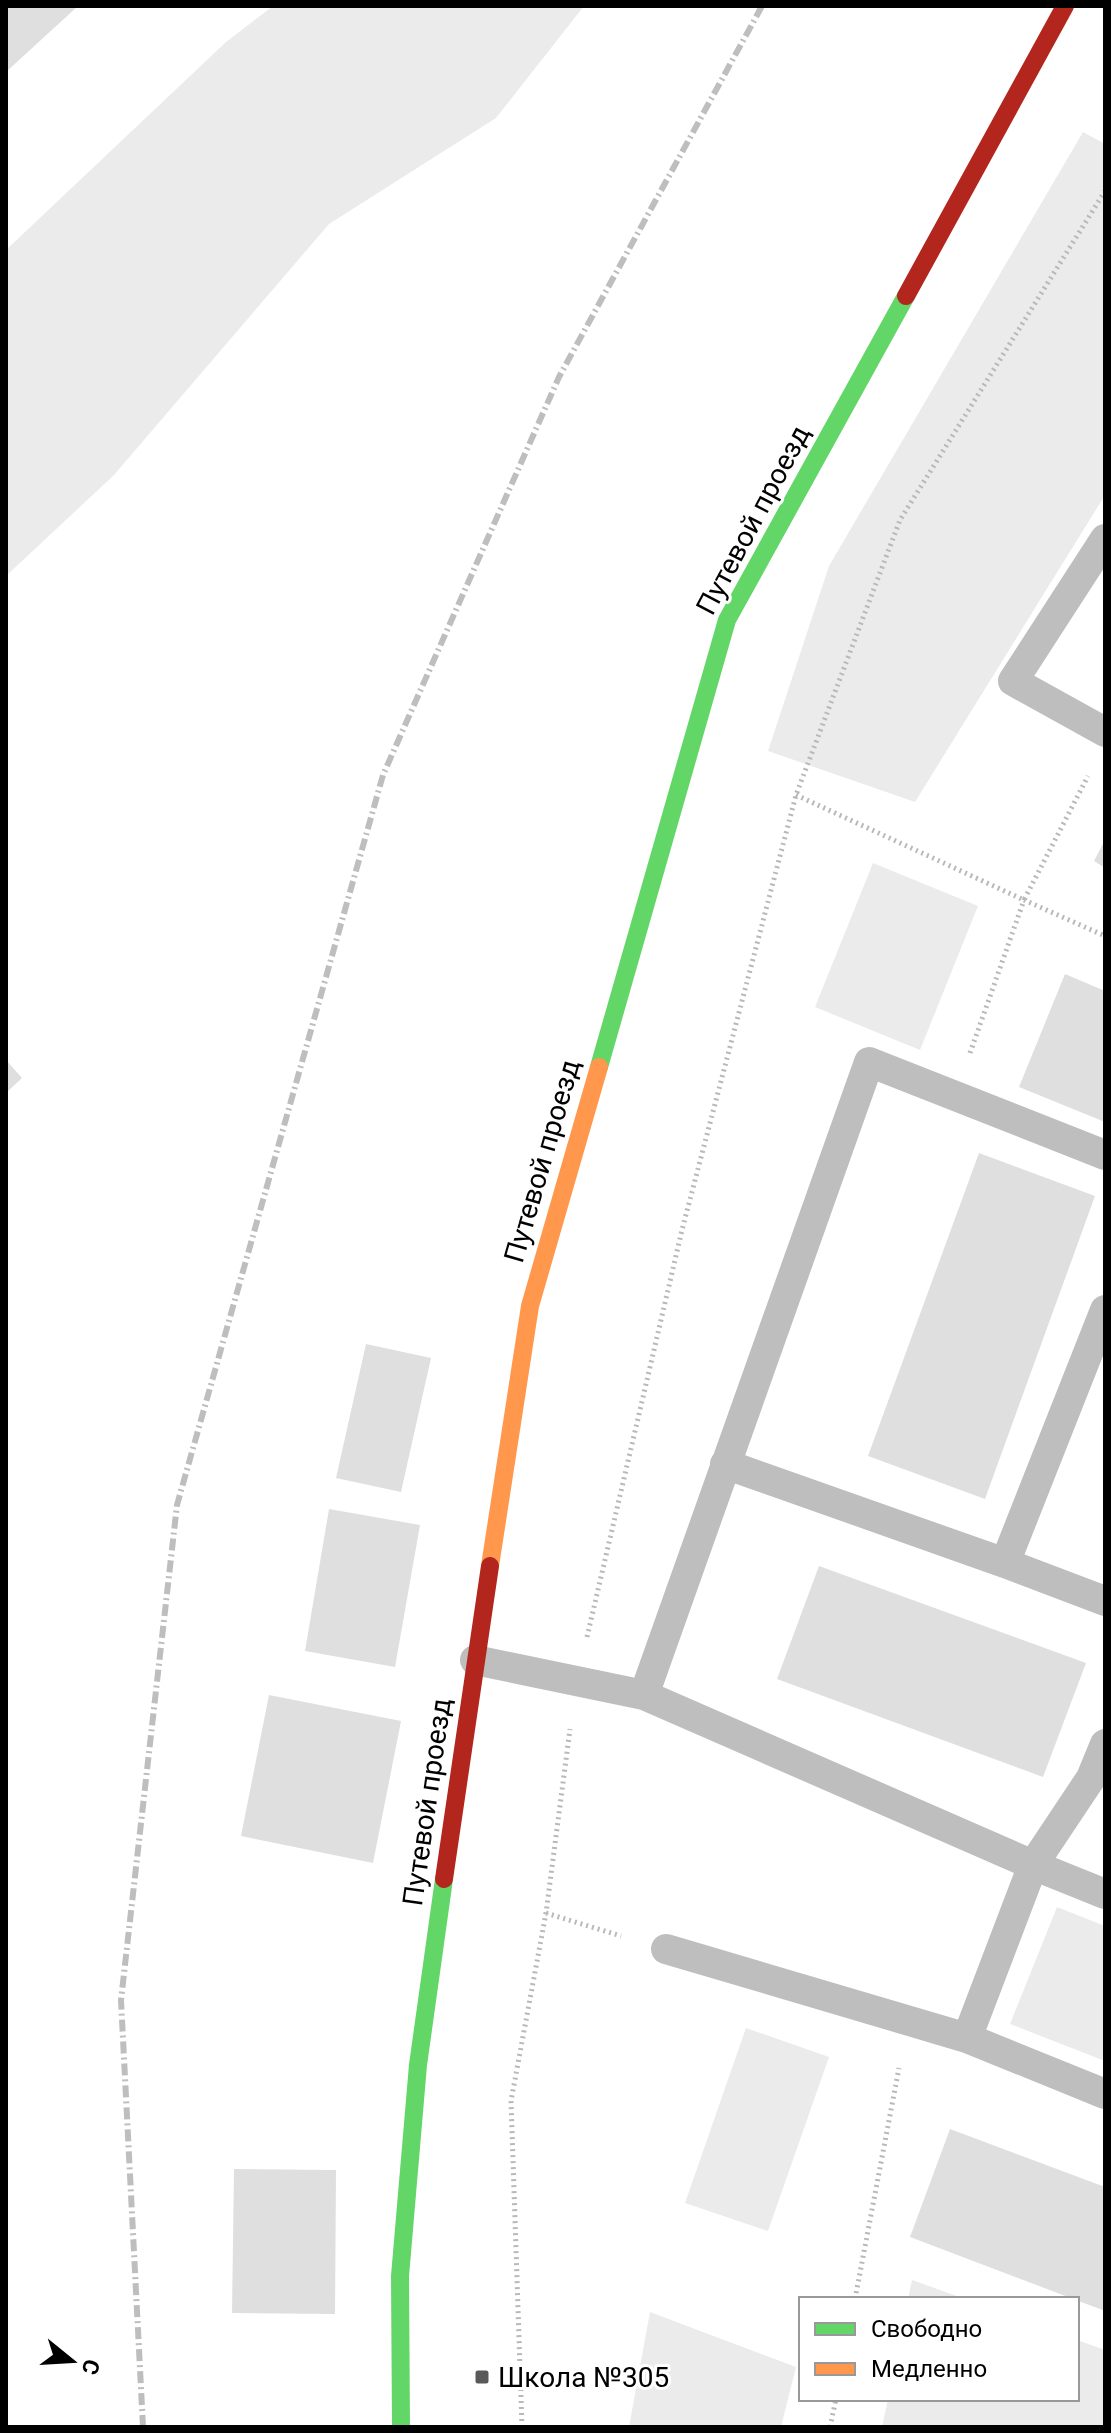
<svg xmlns="http://www.w3.org/2000/svg" width="1111" height="2433" viewBox="0 0 1111 2433" font-family="Roboto,sans-serif">
<rect width="100%" height="100%" fill="#fff"/>
<path fill="#ebebeb" d="M273 6H584L496 118 329 224 114 475 6 576V250L226 42Z
M1083 132 1105 144V495L915 802 768 751 829 566Z
M873 863 978 906 920 1050 815 1007Z
M1057 1907 1105 1926V2061L1010 2024Z
M746 2028 829 2057 768 2231 685 2203Z
M912 2280 965 2299H908Z
M650 2312 796 2367 781 2427H629Z
M1077 2340 1105 2350V2427H882L888 2399H1077Z"/>
<path fill="#dfdfdf" d="M6 6H78L6 72Z
M1105 840V868L1094 861Z
M1065 974 1105 991V1122L1019 1087Z
M6 1060 22 1078 6 1093Z
M979 1153 1095 1196 985 1499 868 1456Z
M366 1344 431 1358 401 1492 336 1478Z
M329 1509 420 1525 395 1667 305 1651Z
M819 1566 1086 1663 1043 1777 777 1679Z
M269 1695 401 1721 373 1863 241 1836Z
M950 2129 1105 2187V2311L910 2237Z
M234 2169 336 2170 335 2314 232 2313Z"/>
<g fill="none" stroke-linecap="round" stroke-linejoin="round">
<path stroke="#b9b9b9" stroke-width="5" stroke-dasharray="2 4" stroke-linecap="butt" d="M796 795 1024 900 1088 776
M970 1053 1024 900 1105 936
M587 1637 682 1230 796 795 900 520 1105 191
M546 1913 621 1936
M855 2299 899 2068
M522 2427 511 2101 546 1913 570 1729
M830 2427 836 2399"/>
<path stroke="#bebebe" stroke-width="30" d="M1105 539 1013 681 1105 732
M725 1464 1005 1563 1105 1601
M1005 1563 1105 1310
M475 1660 644 1695 1033 1865 1105 1894
M644 1695 869 1062 1105 1155
M666 1949 967 2038 1105 2094
M967 2038 1033 1865 1091 1778 1105 1744"/>
<path stroke="#63d668" stroke-width="18" d="M599 1067 727 620 906 296
M401 2427 400 2276 418 2065 444 1879"/>
<path stroke="#ff974d" stroke-width="18" d="M490 1566 530 1306 599 1067"/>
<path stroke="#b3261e" stroke-width="18" d="M906 296 1065 6
M444 1879 490 1566"/>
<path stroke="#bebebe" stroke-width="6" stroke-dasharray="12 4 2 4" stroke-linecap="butt" d="M143 2427 121 2000 177 1505 383 775 559 377 762 6"/>
</g>
<rect fill="#595959" stroke="#fff" stroke-width="3" x="474" y="2369" width="16" height="16" rx="4"/>
<g text-anchor="middle" dominant-baseline="central" stroke-width="6" stroke-linejoin="round" paint-order="stroke">
<g font-size="28" fill="#000" stroke="#fff">
<text transform="translate(753 520) rotate(-62)">Путевой проезд</text>
<text transform="translate(542 1161) rotate(-74)">Путевой проезд</text>
<text transform="translate(427 1802) rotate(-82)">Путевой проезд</text>
</g>
<g font-size="28" fill="#000" stroke="#fff" text-anchor="start">
<text x="498" y="2377">Школа №305</text>
</g>
</g>
<rect width="1111" height="2433" fill="none" stroke="#000000" stroke-width="16"/>
<rect x="799" y="2297" width="280" height="104" fill="#ffffff" stroke="#999999" stroke-width="2"/>
<rect x="815" y="2323" width="40" height="12" fill="#63d668" stroke="#999999" stroke-width="2"/>
<text x="871" y="2337" font-size="24" fill="#000000">Свободно</text>
<rect x="815" y="2363" width="40" height="12" fill="#ff974d" stroke="#999999" stroke-width="2"/>
<text x="871" y="2377" font-size="24" fill="#000000">Медленно</text>
<g transform="translate(72 2361) rotate(108)" stroke="#ffffff" stroke-width="6" paint-order="stroke">
<path d="M0-6L14 30L0 20L-14 30Z" fill="#000000"/>
<text y="-12" font-size="22" font-weight="bold" text-anchor="middle" fill="#000000">С</text>
</g>
</svg>
